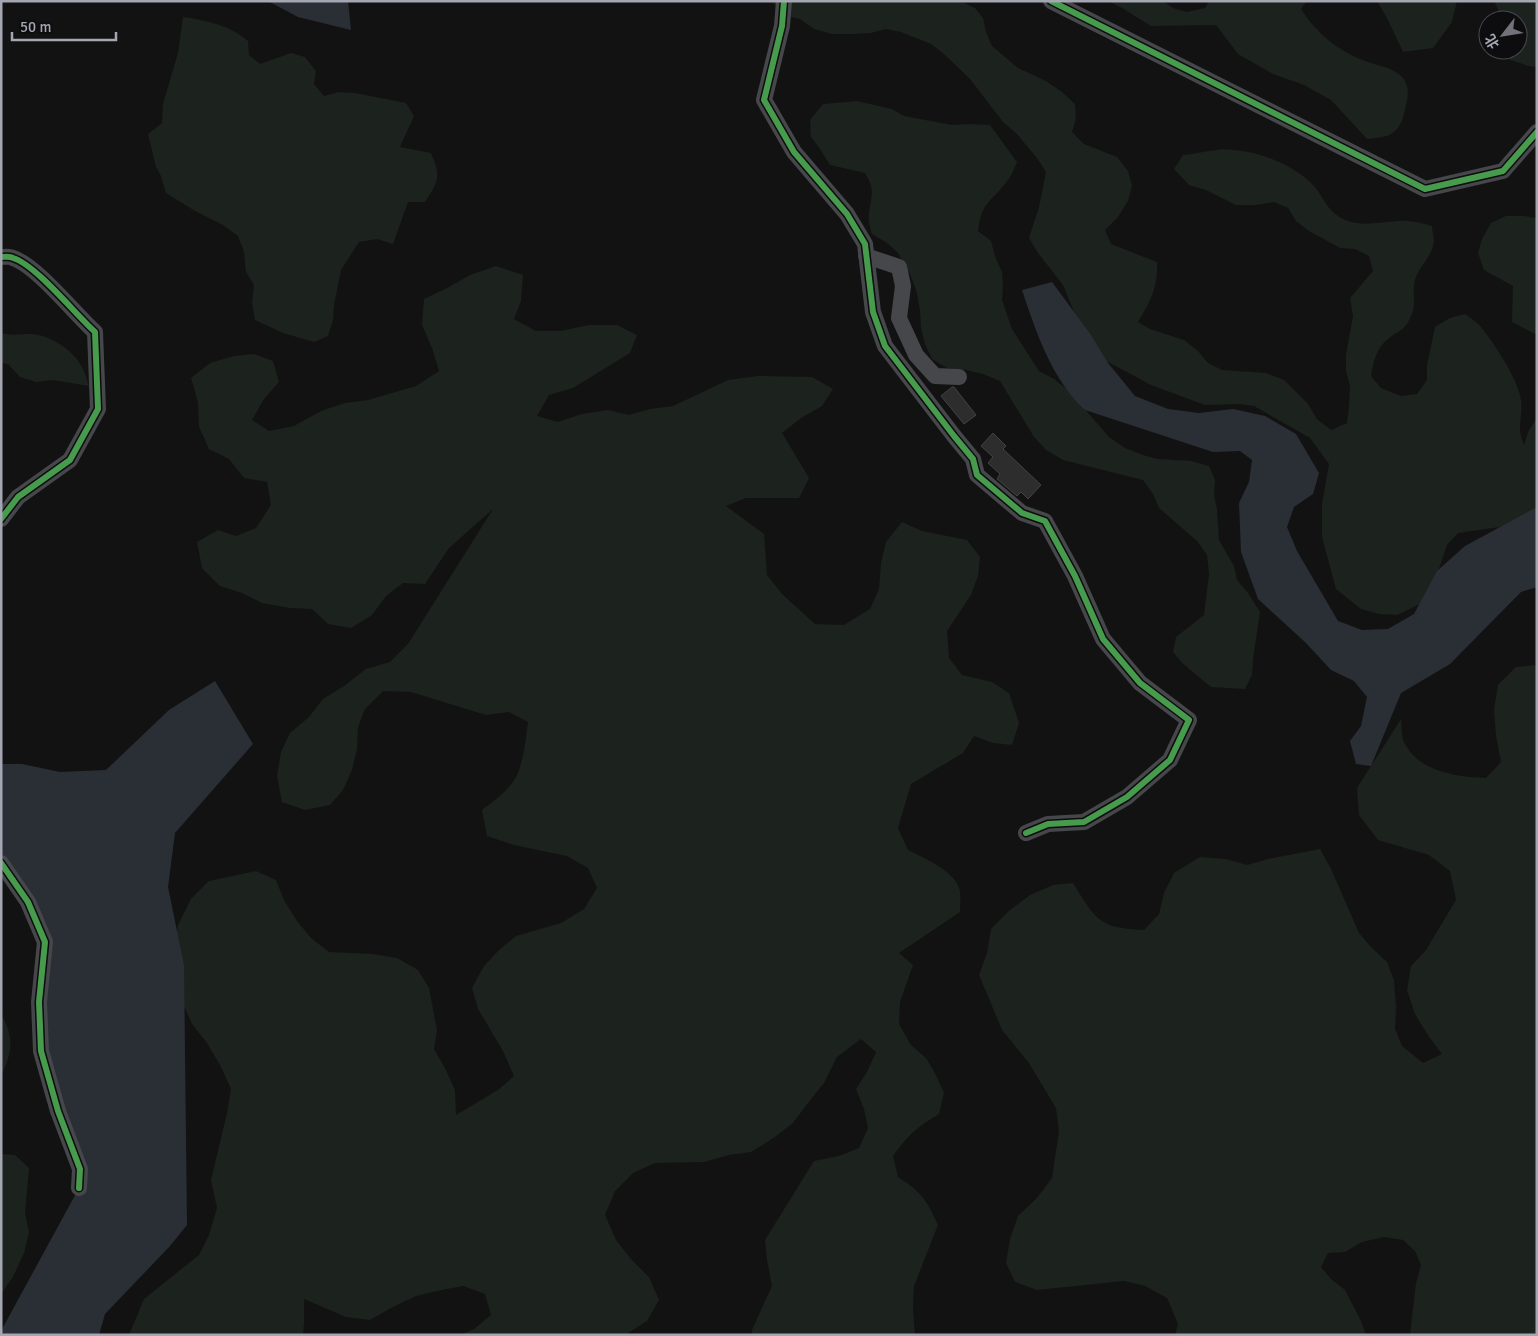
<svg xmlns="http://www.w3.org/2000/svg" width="1538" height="1336" viewBox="0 0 1538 1336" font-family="Signika,'Noto Sans SC',sans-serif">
<rect width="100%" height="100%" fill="#121212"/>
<path fill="#1c221d" d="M773 1H960L975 8 983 18 986 32 992 46 1018 68 1046 81 1062 92 1075 104 1076 119 1072 132 1084 144 1117 157 1128 171 1132 186 1128 201 1118 217 1105 230 1111 244 1157 262C1158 288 1151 300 1138 322L1150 329 1184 340 1198 351 1208 363 1222 370 1266 373 1284 380 1308 404 1317 419 1331 430 1347 423 1349 406 1350 386 1346 371V355L1353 316 1350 298 1373 271 1369 256 1355 249 1340 248 1309 231 1296 221 1288 208 1274 202 1256 205H1236L1206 190 1189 185 1174 169 1183 155C1195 154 1206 151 1217 150 1247 147 1287 161 1309 181 1324 194 1324 210 1345 220 1362 227 1380 222 1398 221 1409 220 1421 223 1432 226 1432 231 1434 236 1434 241 1433 256 1419 266 1415 280 1411 297 1419 305 1407 324 1403 330 1397 332 1392 336 1377 346 1374 359 1371 376L1381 388 1401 396 1417 394 1427 380V365L1435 327 1450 318 1465 314C1470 318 1476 321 1480 326 1493 341 1519 381 1521 400 1523 418 1516 426 1524 445L1529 430 1537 418V512L1507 526 1458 533 1447 545 1430 595 1420 604 1397 615 1379 614 1361 609 1336 589 1322 537V504L1329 464 1310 438 1254 406 1240 404 1205 405 1151 385 1095 355 1079 324 1063 285 1038 253 1029 238 1039 207 1046 172 1037 158 1017 134 1003 122 970 79 944 54 931 44 901 32 886 29 871 33 852 34H832L814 29 800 19 786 16 773 3Z
M1108 1H1163L1173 8 1187 12 1205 8 1209 1H1307L1301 9C1316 33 1338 51 1365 61 1378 66 1393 67 1403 78 1412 89 1406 105 1403 118 1396 137 1385 137 1367 139L1331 100 1304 85 1273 74 1238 54 1216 25 1151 26 1122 8Z
M1377 1H1457L1452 22 1433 48 1403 52 1388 20Z
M1494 1H1537V67L1529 66 1510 60 1506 50H1518V20H1498L1499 11Z
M183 17C206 20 231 26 248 41L249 55 260 64 291 53 305 57 316 71 314 84 324 96 339 92 355 93 406 103 414 116 400 147 431 153C441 176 439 181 425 202H408L393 244 377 239 359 242 341 270 334 305 333 320 328 336 314 342 283 333 255 320 252 303 254 285 246 272 244 252 238 236 223 225 195 211 166 193 161 176 156 167 148 134 162 123 163 104 178 53Z
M857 101 892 109 904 116 952 125 971 124 990 125 1017 162C1014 168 1012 175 1008 180 992 202 982 200 978 231L991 241 995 256 1002 272 1003 286 1002 300 1012 329 1039 371 1054 379 1069 391 1109 437 1125 448 1143 455 1157 459 1191 461 1209 466 1215 480 1214 495 1217 509 1219 540 1234 566 1237 580 1248 593 1260 612 1253 659 1252 675 1245 689 1211 687 1182 663 1173 652 1176 637 1204 615 1209 574 1207 555 1197 541 1159 508 1153 494 1143 480 1063 460 1046 450 1034 437 1000 381 983 374 966 370 947 368 932 359 925 344 921 328 920 311 917 293 910 274 898 253 887 243 872 234C870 228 868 220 869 214 871 195 876 191 865 173L830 165 820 149 811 137 810 120 823 104Z
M1506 216H1524L1537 218V335L1512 322 1513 286 1484 270 1478 253 1482 239 1491 223Z
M496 266 523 275 521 301 514 319 536 331H560L589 325H617L637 335 630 353 573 388 549 395 537 416 558 422 582 414 608 410 629 415 650 409 673 406 728 380 758 376 812 377 833 389 822 406 801 418 782 433 809 478 799 498H746L726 506 764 534 767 575 782 594 815 624 844 625 870 609 879 589 881 563 886 542 902 522 922 531 967 540 980 557 978 576 971 595 947 631 949 658 962 675 992 682 1009 693 1019 723 1012 745 993 743 974 736 963 753 911 784 898 828 908 850C924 858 958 872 960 892 961 898 960 906 960 912L899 953 913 965 900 1002 899 1024 911 1045 926 1058 935 1073 944 1093 939 1114C917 1127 908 1135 893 1156L898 1177C921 1192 927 1200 938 1225L914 1286 913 1308 915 1335H752V1330L772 1286 767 1260 765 1240 814 1161 839 1156 859 1148 868 1128 864 1109 856 1089 867 1072 876 1052 861 1039 837 1057 824 1083 808 1103 792 1124 772 1139 751 1152 729 1155 704 1162 655 1163 633 1173 615 1191 605 1215 616 1240 631 1259 649 1277 659 1300 647 1321 625 1335H460L474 1329 491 1315 485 1294 463 1286 437 1291 416 1296 391 1308 370 1320 346 1317 304 1299V1324L303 1335H129L144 1299 199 1255 209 1235 217 1208 211 1180 227 1113 231 1089 221 1067 207 1043 192 1024 173 981 175 948 178 925 191 899 209 881 256 871 276 880 284 900 297 921 311 938 329 952 373 954 397 958 418 970 429 988 437 1030 434 1049 445 1068 455 1090 456 1115 498 1090 514 1076 503 1051 478 1009 472 988 484 966 499 950 516 936 561 923 584 909 597 888 588 868 567 856 514 845 487 836 482 810C495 800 512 788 518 773 524 757 526 738 528 722L509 712 486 715 411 692 383 691 365 709 358 727 357 749 352 770 343 790 330 805 305 810 282 802 277 776 281 752 290 733 309 717 323 699 344 686 366 669 390 662 408 644 493 509 449 548 425 584 403 583 386 596 372 615 351 628 328 624 312 609 290 608 262 603 242 593 220 586 202 568 197 542 218 530 236 536 256 528 271 505 267 482 244 478 229 459 209 449 199 427 198 402 191 378 210 363 234 356 254 354 273 361 279 382 264 399 252 420 269 431 294 426 321 411 345 403 368 400 416 386 439 371 432 348 422 325 424 299 449 287 470 275Z
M1 333C13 336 20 334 32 334 52 335 77 353 84 371 86 376 87 381 89 386L53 380 36 382 20 377 8 364 1 363Z
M1537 665V1335H1410L1416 1283 1421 1265 1415 1251 1403 1240 1384 1237 1362 1242 1345 1252 1328 1253 1321 1267 1331 1279 1345 1290 1361 1321 1366 1335H1175L1178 1324 1167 1298 1145 1286 1124 1281 1037 1290 1015 1282 1006 1263 1010 1239 1018 1216 1036 1199 1052 1178 1059 1131 1056 1108 1029 1063 1002 1030 979 975 987 953 991 929 1009 911 1030 895 1053 885 1073 883C1096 920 1099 928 1144 930L1159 914 1164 893 1174 873 1200 857 1226 859 1247 865 1268 859 1320 849 1332 871 1359 933 1371 947 1387 962 1394 980 1396 1007 1395 1029 1402 1046 1423 1063 1442 1054 1429 1037 1415 1014 1407 990 1411 966 1426 950 1456 900 1450 871 1429 855 1378 840 1359 815 1357 788 1401 719C1402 726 1401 736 1404 742 1418 772 1458 777 1486 778L1501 762 1496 736 1494 709 1498 685 1516 667Z
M1 1014C15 1038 12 1053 1 1076Z
M1 1154 15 1155 29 1168 25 1213 29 1232 24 1253 13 1277 1 1294Z"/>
<path fill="#2a2f36" d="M268 1H348L351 30 298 17Z
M1052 282 1091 335 1108 363 1135 396 1168 409 1199 413 1233 409 1265 416 1296 434 1319 473 1313 494 1294 507 1287 527 1297 551 1338 621 1362 630 1388 629 1414 614 1437 571 1465 546 1537 507V587L1521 592 1450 664 1401 693 1371 766 1356 764 1350 741 1361 726 1367 697 1354 681 1331 670 1306 643 1258 599 1241 552 1239 503 1249 482 1252 460 1240 451 1213 452 1085 410C1052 380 1036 332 1022 290Z
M215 681 253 744 175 833 168 887 184 965 187 1225 170 1246 105 1314 99 1335H1V1331L79 1188 41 1051 45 942 1 863V764H22L60 772 106 770 169 710Z"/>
<path fill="#2d2d2e" stroke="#424245" d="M952 387H954L976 415 964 424 941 396Z
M993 433 1006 446 1003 449 1041 485 1028 499 1021 492 1017 496 997 479 1000 474 988 463 993 457 981 446Z"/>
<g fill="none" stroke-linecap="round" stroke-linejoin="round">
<path stroke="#46474b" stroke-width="16" d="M784 1 782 26 764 100 794 152 847 214 865 244 873 312 885 346 954 436 973 459 977 475 1022 513 1045 521 1075 576 1103 639 1140 683 1189 720 1170 760 1127 797 1084 822 1048 824 1026 833
M1051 1 1425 189 1503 171 1537 132
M866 256 899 267 903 286 899 318 916 355 935 376 959 377
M1 257C5 257 10 256 13 258 36 265 75 314 95 332L98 409 70 460 18 497 1 519
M1 863 28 902 45 942 39 1002 41 1051 58 1111 80 1169 79 1188"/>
<g stroke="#0d0c0e" stroke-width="9">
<path id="cycleway" d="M784 1 782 26 764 100 794 152 847 214 865 244 873 312 885 346 954 436 973 459 977 475 1022 513 1045 521 1075 576 1103 639 1140 683 1189 720 1170 760 1127 797 1084 822 1048 824 1026 833
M1051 1 1425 189 1503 171 1537 132
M1 257C5 257 10 256 13 258 36 265 75 314 95 332L98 409 70 460 18 497 1 519
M1 863 28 902 45 942 39 1002 41 1051 58 1111 80 1169 79 1188"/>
</g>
<use href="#cycleway" stroke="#469c4c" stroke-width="6"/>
</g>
<rect width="1538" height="1336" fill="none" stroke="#a4a6b2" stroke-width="5"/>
<g transform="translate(1503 35) rotate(239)"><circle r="24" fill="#0d0c0e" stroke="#494a50"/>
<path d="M0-4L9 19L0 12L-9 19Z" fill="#71727a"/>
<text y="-8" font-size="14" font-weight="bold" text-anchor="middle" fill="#a4a6b2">北</text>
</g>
<path d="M12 32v8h104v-8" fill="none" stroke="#a4a6b2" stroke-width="2.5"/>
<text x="20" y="32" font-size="15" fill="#a4a6b2" stroke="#0d0c0e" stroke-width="4" paint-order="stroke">50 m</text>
</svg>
